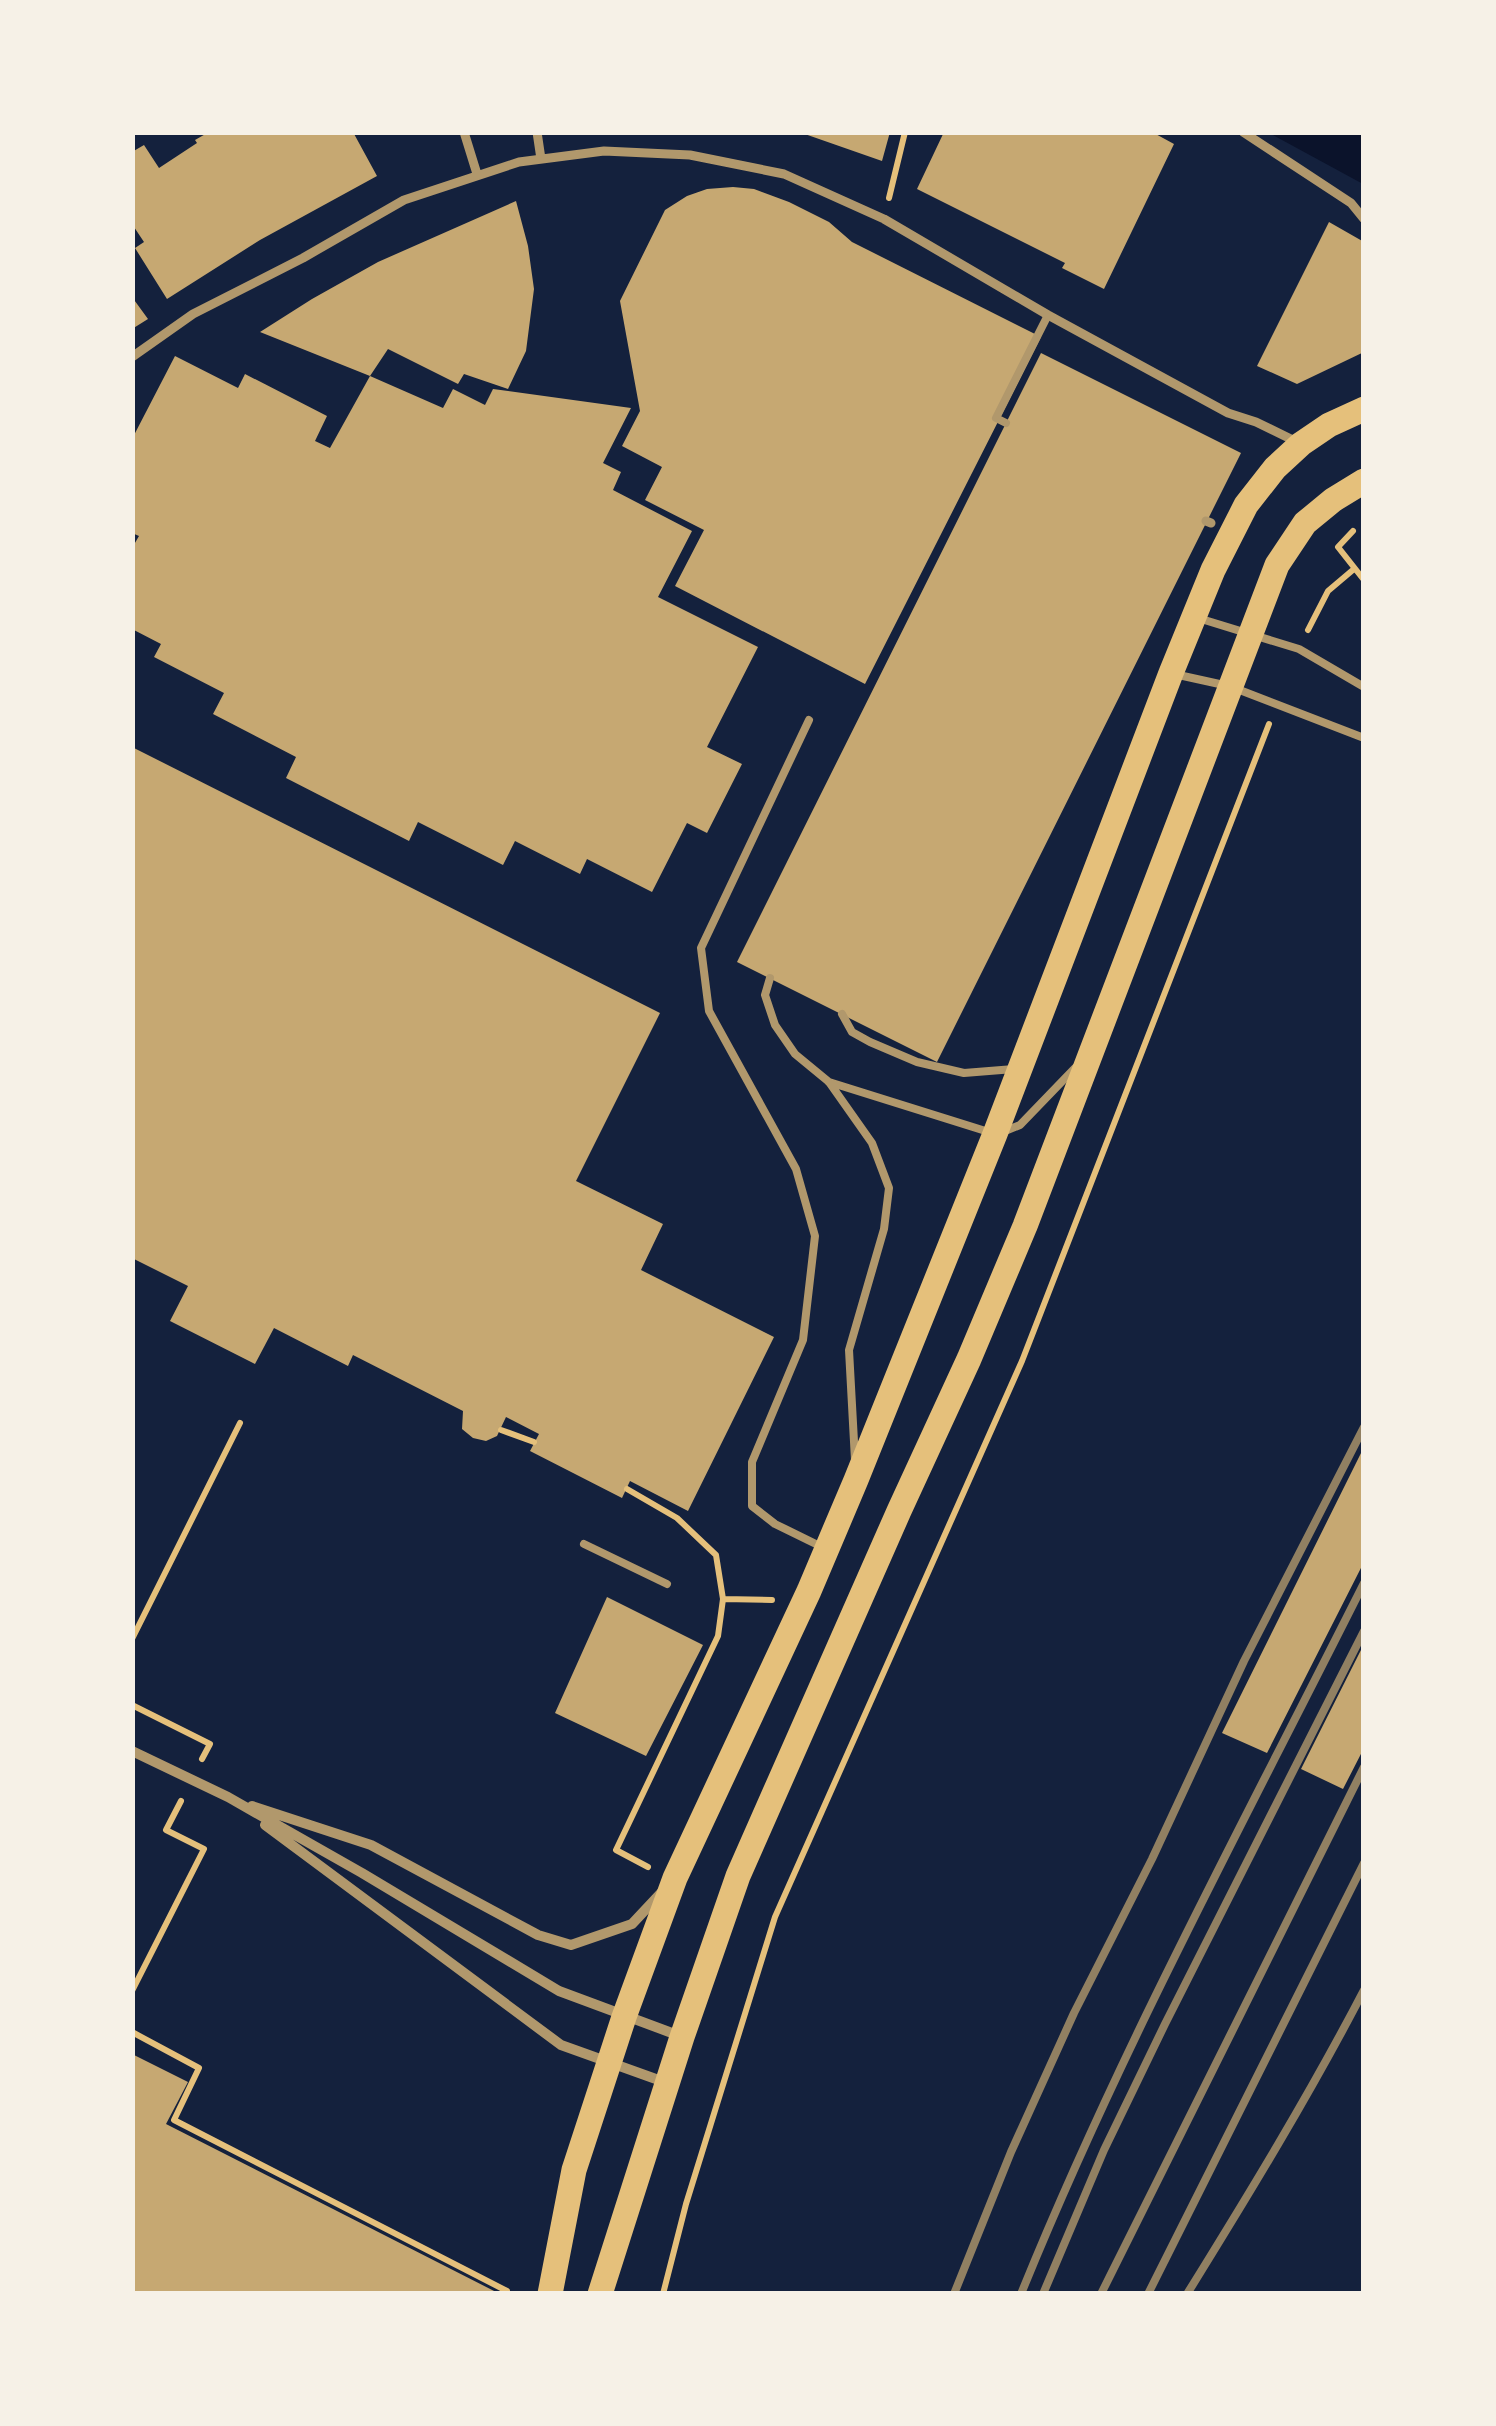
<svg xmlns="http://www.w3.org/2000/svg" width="1496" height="2426" viewBox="0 0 1496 2426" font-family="Signika,sans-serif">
<rect width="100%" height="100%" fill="#14213d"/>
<path fill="#0b132b" d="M1269 133H1363V184L1271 134Z"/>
<path fill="#c6a872" d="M209 132H353L377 176 260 240 167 299 135 248 144 242 132 224V152L144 145 159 168 197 143 195 140Z
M799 132H890L882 161Z
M944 132H1152L1174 144 1104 289 1062 268 1065 263 917 189Z
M733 187 754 189 789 202 829 222 852 242 1041 337 865 684 675 586 704 530 645 500 662 467 622 446 640 411 620 301 665 210 687 196 707 189Z
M516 201 528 246 534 289 526 351 508 389 464 374 458 384 388 349 370 376 260 332 312 299 378 262Z
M1329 222 1364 242V352L1297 384 1257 366Z
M132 297 148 319 132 329Z
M1041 353 1241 453 937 1062 737 962Z
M175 356 238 388 245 374 327 416 315 441 330 448 370 376 443 408 453 389 485 405 493 389 631 408 603 463 621 472 613 490 692 531 658 597 758 647 707 747 742 764 707 833 687 823 652 892 587 859 580 874 515 841 503 865 418 822 409 841 286 778 296 757 213 714 224 693 154 657 161 644 132 629V548L139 536 132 533V439Z
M132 747 660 1013 576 1181 663 1224 641 1270 774 1337 688 1511 630 1481 622 1498 530 1451 539 1434 506 1417 497 1436 486 1441 473 1438 462 1429 463 1411 353 1355 348 1366 274 1328 255 1364 170 1321 188 1286 132 1258Z
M1364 1447V1562L1267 1753 1222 1733Z
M607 1597 703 1645 646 1756 555 1713Z
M1364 1644V1748L1343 1789 1301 1769Z
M132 2054 188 2082 166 2124 500 2294H132Z"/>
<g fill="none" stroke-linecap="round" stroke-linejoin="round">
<path stroke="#e5c07b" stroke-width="6" d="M889 198 905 132
M1353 531 1338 547 1364 580
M1308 630 1328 591 1354 569
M501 1430 534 1442
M627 1489 677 1518 716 1555 723 1599 718 1636 616 1850 648 1867
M723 1599 772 1600
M132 1639 240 1423
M132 1705 210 1744 202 1759
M132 1991 204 1849 166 1830 181 1801
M132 2032 199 2068 174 2120 507 2291 506 2294
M663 2294 686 2204 775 1917 1022 1361 1269 724"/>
<path stroke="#b1986c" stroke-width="8" d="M1006 423 996 418 1048 315
M1198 618 1299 649 1364 687
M1174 674 1224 685
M1237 689 1364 738
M809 720 701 948 709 1011 796 1169 815 1236 803 1340 752 1462V1506L775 1524 822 1547
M770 978 765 995 775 1025 795 1054 829 1082 872 1143 889 1188 884 1229 849 1350 855 1460
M842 1014 852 1032 870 1042 917 1062 964 1073 1014 1069
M829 1082 992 1133
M1005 1131 1020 1125 1075 1068
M584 1544 667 1584"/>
<path stroke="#b1986c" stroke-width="9" d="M464 132 477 174
M537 132 541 159
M1243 132 1351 203 1364 219
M132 357 193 314 303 258 404 200 519 162 604 151 690 155 784 174 884 219 1048 315 1228 413 1256 422 1297 442
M1206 521 1211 523"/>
<path stroke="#b1986c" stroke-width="10" d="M132 1751 228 1797 362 1873 559 1991 680 2036
M252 1806 371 1845 538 1935 571 1945 632 1924 662 1892
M265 1825 561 2045 667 2083"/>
<path stroke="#e5c07b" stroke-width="25" d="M550 2294 574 2170 624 2017 675 1878 809 1591 856 1480 995 1134 1171 673 1213 570 1246 505 1275 468 1301 444 1329 425 1364 409
M600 2294 682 2037 738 1876 899 1511 969 1359 1025 1226 1277 565 1305 523 1333 500 1364 481"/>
<path stroke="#918062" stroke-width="8" d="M954 2294 1011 2152 1074 2013 1152 1859 1244 1661 1364 1427
M1021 2294C1120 2050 1246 1818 1364 1583
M1043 2294 1104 2150 1165 2024 1364 1631
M1101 2294 1364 1767
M1148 2294 1364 1863
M1187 2294C1249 2194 1310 2094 1364 1990"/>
</g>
<rect width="1496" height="2426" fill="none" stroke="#f6f1e7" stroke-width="270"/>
</svg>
